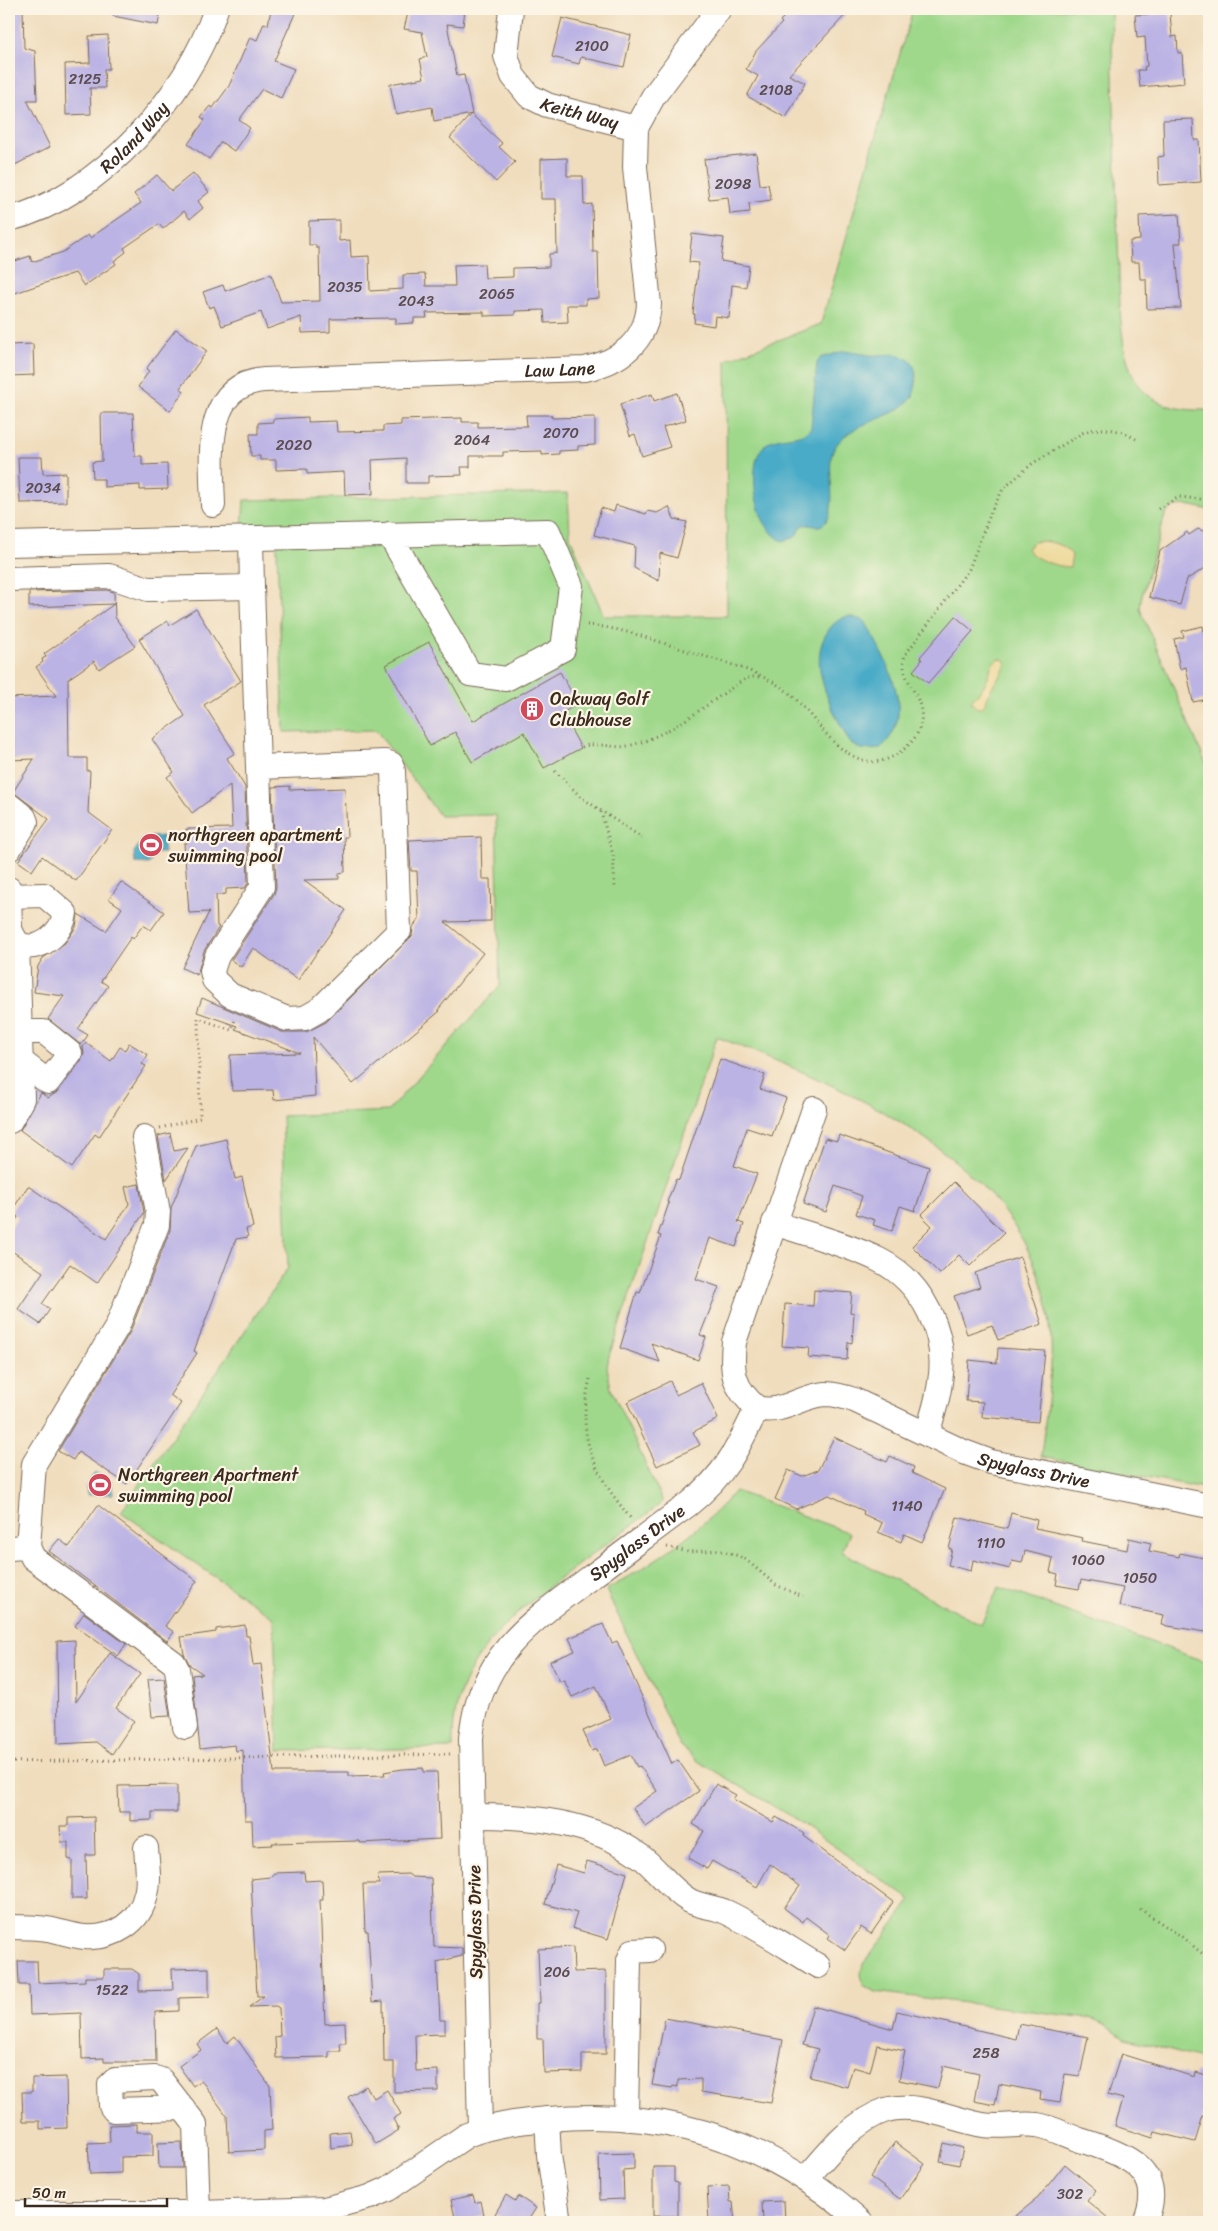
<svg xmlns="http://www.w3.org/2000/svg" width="1218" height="2231" viewBox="0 0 1218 2231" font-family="Sriracha,sans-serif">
<rect width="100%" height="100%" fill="#fcf5e5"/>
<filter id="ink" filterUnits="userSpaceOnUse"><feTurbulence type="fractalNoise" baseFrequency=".02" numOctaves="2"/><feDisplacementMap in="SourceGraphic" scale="10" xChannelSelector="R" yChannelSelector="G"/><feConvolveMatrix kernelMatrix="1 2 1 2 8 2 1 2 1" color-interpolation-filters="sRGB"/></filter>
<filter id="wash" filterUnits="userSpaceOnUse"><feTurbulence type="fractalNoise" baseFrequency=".0096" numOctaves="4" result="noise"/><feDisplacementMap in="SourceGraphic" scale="20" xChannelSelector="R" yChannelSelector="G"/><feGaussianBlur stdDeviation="1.12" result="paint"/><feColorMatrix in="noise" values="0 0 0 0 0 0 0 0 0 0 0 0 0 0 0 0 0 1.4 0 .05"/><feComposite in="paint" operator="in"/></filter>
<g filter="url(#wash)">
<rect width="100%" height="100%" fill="#f0ddbd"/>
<path fill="#9fd88b" stroke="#6d8154" d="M913 9H1111L1120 308C1124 372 1135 413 1209 410V510C1193 506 1176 500 1165 515L1141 599 1140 609 1209 771V1489L1041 1457C1045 1415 1055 1368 1050 1326 1033 1162 849 1089 717 1037L609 1356 607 1367 611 1389 663 1502C630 1528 595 1551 562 1577 503 1622 450 1666 453 1748L278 1751 274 1618 121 1512 288 1268 282 1116 388 1111 500 986 496 815 440 816 376 730 284 732 276 526 242 527 244 500 568 493 570 537 604 616H727L726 360 821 324Z
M735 1491 850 1533 842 1552 981 1624 999 1587 1209 1663V2060L1125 2038 1105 2024 1089 2018 875 1992 863 1985 861 1974 863 1964 911 1900 795 1819 696 1760 680 1745 675 1735 606 1590C652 1564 700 1532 735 1491Z"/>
<path fill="#eeda9e" stroke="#94825e" d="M1038 541C1052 542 1062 543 1072 555L1070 567C1058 567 1034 560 1027 549L1032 543Z
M999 658 1004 660 1006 664C1003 674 996 680 991 689 988 696 987 702 982 708H977L971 702 986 683 992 664Z"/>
<path fill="#48abc7" stroke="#426a72" d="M844 351C853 352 862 354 871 355 880 356 890 353 898 355 919 359 918 379 913 396 894 423 848 419 833 451 825 469 841 513 822 525 817 528 809 524 803 525L794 538 782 541C776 537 770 532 766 525 754 508 748 459 765 445 779 433 799 441 811 428L817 363 820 358Z
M849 616 865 621C884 657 921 716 879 749 871 750 860 751 853 745 847 741 845 732 841 726 827 699 808 660 828 631 833 623 840 618 849 616Z
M162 836 164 853H157L149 864 135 863 134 852 144 838Z
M95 1472 112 1482 113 1494 87 1495 86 1487Z"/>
<g id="blocks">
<path fill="#bbb3e4" d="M9 9H23L24 48 35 51 37 100H27L50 147 9 168V133L14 130 9 119Z
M113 9H161L158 25 113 16Z
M271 9H297L274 61 294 69 281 98 262 89 239 120 250 128 234 151 221 142 209 159 188 144 205 120 201 117 210 106 213 108 229 86 250 37 257 40 264 23 268 25Z
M409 9H465L463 26 447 24 457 76 464 75 472 114 434 121 432 107 396 114 390 84 424 78 420 59 427 57 422 32 404 29Z
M792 9H851L789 75 805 83 786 118 747 96 758 76 746 69 756 51 782 23 780 21Z
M1170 13 1172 37 1177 36 1178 53H1182L1184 83 1140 87 1138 70H1145L1144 67 1147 66 1145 37 1137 38 1135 15Z
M562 18 631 35 624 67 581 57 579 64 552 57Z
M108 35 109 69H104L105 88H90L91 114 66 115 65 64 90 63 89 36Z
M471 114 502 143 499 147 515 162 496 182 450 138Z
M1193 119 1194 140H1199L1201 182 1159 185 1158 157 1164 156 1163 120Z
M756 153 760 185 768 184 771 200 749 203 750 212 730 214 728 197 709 199 704 159Z
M567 158V176H583L584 205 592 204 593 252H598L599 298 586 299V305H567L568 322 545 323 544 310 515 311V315L484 316V312L426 313 427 318H414V323L396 324V318L330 319V332L302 333 301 317 267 329 261 312 222 326 214 306 209 308 203 292 223 285 225 291 271 274 281 302 320 301 319 248H316V245H309V221L339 220V241L350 240 351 257 369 256 370 291 403 289V275L425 274 426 286H455L454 265 484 264 485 278 513 277V268L549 267V254L557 253 556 199H541V159Z
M193 173 209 192 198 201 203 208 190 219 184 211 163 229 159 224 124 248 126 252 114 261 116 264 84 286 75 273 9 295V263L30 256 32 262 63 252 88 235 90 238 141 203 134 194 157 175 171 191Z
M1179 214 1181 243H1175L1181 308 1147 309 1146 279H1140L1139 262H1131L1130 241 1140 240 1139 216Z
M692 234 724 238 721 261 749 266 746 287 732 285 729 318 715 316 714 326 694 323 695 314H693L699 263 689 262Z
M176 329 207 351 180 388 184 391 170 411 138 387 149 371 146 369Z
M33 344 34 375 9 376V345Z
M677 393 686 420 663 427 670 447 642 456 635 434 630 436 620 404 652 394 654 401Z
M101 413H133L135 456H142V465L167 464 168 489 140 490V485L104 487V479H93L92 462 102 461Z
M526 415H551L552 418 595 417V445L578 446V450L559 451V454L542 455V451L503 452V456H470V467H461L462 475 428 476V483H406V458L372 460 373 494 345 495 344 472 307 474V469L276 470V460H260V456H251L250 434H258V423L273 422V419L308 417V422L336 421 337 432 383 431V426L401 425V420L462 418V422H478V427L527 426Z
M18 457H42L43 474 66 473V502L20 503Z
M616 505 646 514 647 511 657 513 669 507 674 519 687 522 677 558 660 553 659 581 634 568 635 546 594 535 601 508 614 512Z
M1198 529 1209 533V566L1187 579 1180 605 1149 597 1160 551 1187 532 1189 535Z
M107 590 114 592 115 617 135 646 99 669 94 661 68 679 69 758H87V771H90L88 812 112 830 76 881 42 856 32 871 18 861 49 819 13 792 34 759 9 760V698L56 696 36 667 43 662 42 659 46 657 44 654 114 604 29 607V592Z
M196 609 241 681 204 705 235 753 227 758 245 787 248 883 245 888 226 889V894L216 895 217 926 219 927 204 951 197 975 182 968 209 912 189 913 184 843H187L186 829 232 828 230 785 192 813 167 777 174 772 152 739 185 716 139 639 168 621 170 625Z
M955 616 973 631 928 683 913 671 922 660 920 657Z
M1203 626 1204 634 1209 633V699L1193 702 1186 667 1180 669 1174 639 1184 637 1182 631Z
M429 642 473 721 560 672 578 704 562 713 581 748 544 768 524 732 472 762 455 732 430 746 386 665Z
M290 786V790L345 788 347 837H344L345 872 339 873V879L304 880 346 910 298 980 253 948 241 967 231 960 274 894 276 887 272 787Z
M481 837 482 879H490L491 921 445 922 483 953 438 1010 440 1011 353 1084 313 1037 315 1096 274 1100 273 1090 232 1091 230 1055 300 1053 235 1029 237 1026 197 1012 202 998 282 1032H306L326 1022 412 936 413 927 419 919 417 871H411L409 840Z
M121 882 164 912 151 930 143 925 133 939 131 937 101 981 108 986 78 1029 88 1035 81 1045 48 1019 64 996 34 992 38 966 43 958 65 943 76 927 78 914 106 931 122 908 109 899Z
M86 1043 111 1061 120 1047 125 1050 129 1043 148 1055 142 1064 146 1066 99 1137 95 1134 72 1168 20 1130 41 1093 48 1098 59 1091 81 1061 84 1054 83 1047Z
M720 1059 765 1075 760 1089 786 1098 772 1136 747 1128 734 1166 757 1174 738 1222 744 1224 736 1247 710 1238 696 1279 719 1287 700 1335 706 1337 698 1360 651 1343 660 1362 620 1348 637 1292 640 1293 661 1236 658 1235 669 1203 667 1202 676 1179 679 1180Z
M170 1133 174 1151 188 1148 166 1180 158 1136Z
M839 1135 929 1167 915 1211 900 1206 892 1231 873 1225 875 1220 856 1214 862 1196 835 1186 826 1212 803 1204 825 1138 837 1141Z
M226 1139 235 1179 242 1177 253 1227 246 1229 248 1237 236 1239 194 1351 197 1353 170 1395 181 1403 127 1484 78 1452 73 1460 58 1451 130 1332 170 1230 171 1208 196 1146Z
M954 1182 1004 1233 970 1266 959 1255 940 1274 912 1246 932 1226 921 1215Z
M139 1184 144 1213 97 1283 70 1264 42 1304 50 1309 40 1324 18 1309 43 1272 9 1249V1230L18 1217 11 1212 28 1186 106 1239 129 1204 125 1187Z
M1020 1257 1042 1324 998 1340 992 1325 967 1334 954 1296 980 1287 975 1273Z
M814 1290 852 1293 850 1312 854 1313 852 1343 848 1342 847 1360 808 1357 809 1348 782 1346 785 1304 813 1306Z
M998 1348 1045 1351 1038 1422 982 1417 983 1402 966 1401 969 1360 997 1363Z
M670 1381 676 1395 701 1383 718 1419 693 1432 700 1445 657 1466 627 1402Z
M834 1437 887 1462 890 1456 914 1467 912 1473 945 1489 922 1542 904 1534 901 1542 878 1532 882 1523 863 1514 864 1511 829 1495 796 1509 775 1499 788 1470 802 1476 818 1470Z
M98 1505 197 1581 165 1626 174 1632 167 1641 49 1551 59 1539 69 1547Z
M1011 1513 1037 1520 1035 1528 1083 1538 1082 1541 1127 1550 1129 1538 1151 1543 1149 1551 1179 1557 1180 1553 1209 1559V1614L1206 1632 1162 1625 1164 1615 1119 1606 1123 1588 1081 1580 1079 1589 1056 1585 1058 1574 1050 1572 1053 1558 1025 1551 1022 1563 1012 1561 1010 1569 973 1560 971 1571 948 1565 952 1549H949L957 1517 1007 1529Z
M84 1613 126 1644 118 1656 75 1626Z
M603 1624 612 1643 617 1641 672 1764 678 1760 699 1791 646 1827 633 1808 657 1791 640 1766 637 1767 631 1755 604 1766 597 1749 592 1751 583 1731 611 1719 596 1686 572 1697 564 1680 560 1682 550 1661 575 1651 569 1638Z
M245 1625 246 1636H249L253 1665 261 1664 274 1772H349V1776L385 1775 384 1772 403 1769 423 1768V1772H437L440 1839 360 1843V1841L272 1843 273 1845 253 1846 252 1820H245L243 1750 236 1751 235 1745 200 1749 192 1675 203 1674 190 1665 184 1654 181 1637 216 1632V1629Z
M75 1640 76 1702 110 1653 140 1674 116 1708 134 1721 112 1754 96 1742 58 1744 57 1641Z
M164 1678 170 1716 152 1717 148 1679Z
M716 1784 736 1795 733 1799 773 1822 776 1817 804 1833 803 1836 893 1902 871 1934 861 1927 845 1950 828 1938 830 1935 806 1917 803 1922 784 1908 800 1886 770 1864 757 1887 712 1861 707 1869 688 1858 704 1831 693 1824Z
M177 1785V1812H152V1820L130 1821V1812H119L118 1786Z
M94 1817 95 1855H86L87 1899H72V1860L68 1859V1842H61L60 1826H68V1818Z
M587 1861 627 1873 608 1939 572 1928 577 1913 545 1904 556 1865 584 1873Z
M304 1872 305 1881 322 1880 323 1900H320L325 2024 345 2023 346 2043H340L341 2051H329V2057L276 2058 275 2037 280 2036 279 2008 276 2006 249 2007 264 1996H257L251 1879 270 1877 274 1873Z
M408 1874 412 1877 431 1878 434 1947 462 1948V1956L437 1962 440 2020H445V2034L415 2035 416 2071 438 2070V2091L394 2092V2062H384L383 2001 372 2002 368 1931H365L363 1884H379L378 1875Z
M573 1947 574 1972 606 1971V2054H582V2072L544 2073 543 2039H537V2003H540L538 1949Z
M18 1961H37L38 1983 85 1981V1977H104V1969H132L139 1974V1991L173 1990 172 1969 209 1968V1997L179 1998V2011L155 2012 156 2062H104V2058L82 2059 81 2013 30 2015 29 1985H19Z
M813 2006 893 2029 897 2011 1016 2039 1019 2024 1088 2037 1080 2076 1065 2074 1060 2102 1040 2099 1041 2092 999 2084 995 2105 974 2101 979 2074 943 2066 938 2088 899 2080 905 2051 877 2045 870 2072 853 2067 847 2087 810 2077 818 2049 802 2045Z
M665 2018 783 2040 771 2103 701 2092V2079L678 2080V2087L673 2086 672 2088 652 2085Z
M217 2029 227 2043 235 2036 270 2086 272 2130 264 2131V2150L229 2152 227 2116 201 2080 193 2086 179 2066 201 2050 197 2044Z
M1121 2054 1194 2077 1195 2072 1209 2076V2118L1203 2116 1195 2142 1155 2132 1153 2138 1115 2126 1123 2099 1108 2095Z
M66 2077 67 2128 40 2129V2121H23L22 2092H32V2078Z
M366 2086 374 2098 387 2090 401 2114 393 2119 399 2130 376 2144 348 2097Z
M137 2124V2132H153V2156L121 2157V2173L90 2174 88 2143 110 2142 109 2125Z
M350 2131 352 2145 331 2148 330 2133Z
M182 2142 183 2168H159L158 2143Z
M895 2142 925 2164 900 2199 870 2177Z
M944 2143 963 2148 959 2165 940 2161Z
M634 2153V2169L623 2170 624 2199 600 2200 599 2154Z
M1065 2164 1096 2190 1087 2201 1113 2222H1008L1038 2198Z
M653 2167H674V2182L678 2183V2216H653Z
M729 2186 730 2202H733L735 2222H709L707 2187Z
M473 2195 475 2203 481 2201 484 2216 456 2222 451 2200Z
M506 2195 515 2201 518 2196 536 2208 527 2222H508L495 2214Z
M784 2201 785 2222H763L762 2202Z"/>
</g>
</g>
<g filter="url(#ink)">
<use href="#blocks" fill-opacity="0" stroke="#7a6956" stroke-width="1"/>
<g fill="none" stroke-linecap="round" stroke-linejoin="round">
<g stroke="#7a6956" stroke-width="26">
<g id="minor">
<path id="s1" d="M511 9 506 56 513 76 529 96 547 105 636 128"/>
<path id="s2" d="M9 219C100 197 188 95 216 9"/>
<path id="s3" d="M213 505C212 461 201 385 264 380L585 369C620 362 647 341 649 304L635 167 636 128 653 97 719 9"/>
<path d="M9 544C188 539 368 535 548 531L571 586 563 649 506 679 470 674 389 534"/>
<path d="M9 579 109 576 148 589 252 587 251 538"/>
<path d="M252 587 262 887 217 956 212 971 214 980 230 995 287 1019 305 1018 319 1010 399 931 393 771 391 764 385 762 259 767"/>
<path d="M9 805 24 817 26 822 9 849"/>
<path d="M9 889 10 930 17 943 22 1099 10 1121"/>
<path d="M9 896 44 895 65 913C63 933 38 955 17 943"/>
<path d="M20 1032H44L70 1053 48 1082 21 1061"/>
<path d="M774 1223C806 1234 850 1245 879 1260 923 1282 948 1334 940 1382 938 1400 932 1417 927 1434"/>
<path d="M757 1408C733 1388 731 1372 734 1342L814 1109"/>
<path d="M28 1547 34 1464 117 1327 157 1225 158 1212 144 1137"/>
<path d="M9 1548 28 1547 33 1558 174 1663 177 1669 185 1727"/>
<path d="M473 1816C529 1816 592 1821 640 1856 658 1869 670 1890 690 1901 702 1907 715 1907 726 1912 758 1927 788 1948 818 1966"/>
<path d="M9 1927C22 1927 35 1927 47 1929 60 1931 73 1936 85 1937 113 1939 140 1923 146 1894 150 1880 147 1863 146 1848"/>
<path d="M183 2108 114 2110 111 2106 110 2085 115 2080 155 2078 161 2080 195 2124 198 2213"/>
<path d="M626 2117 629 1960 633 1951 650 1950"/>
<path d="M547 2119 549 2155 559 2222"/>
<path id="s4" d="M480 2130 471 1738C479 1656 530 1622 591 1577 624 1553 656 1528 689 1504 726 1474 737 1450 757 1408 783 1415 801 1395 826 1394 836 1394 845 1397 854 1400L964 1452 991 1462 1209 1506"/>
<path d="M806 2179C828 2153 853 2121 886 2110 916 2101 954 2120 983 2125 1001 2128 1019 2123 1037 2125 1051 2127 1066 2135 1080 2140 1122 2154 1168 2167 1145 2222"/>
<path d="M9 2213H198L324 2209 370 2197 388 2189 467 2135C492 2125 522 2121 549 2119 668 2108 772 2142 861 2222"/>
</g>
</g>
<path stroke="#7a6956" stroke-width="3" stroke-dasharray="1 4" stroke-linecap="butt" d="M1158 509 1179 497 1209 500
M587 625C624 628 659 642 694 653 725 663 758 670 785 690 813 710 830 753 867 761 886 765 908 750 917 734 934 699 897 684 905 655L969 569 991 512 1003 489 1033 463 1084 432C1104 426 1118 429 1136 439
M582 747C597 741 613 749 628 746 672 735 705 705 742 681L750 677H762
M555 771 582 798 642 838
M601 812 613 855 615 887
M160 1128 200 1118 198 1018 231 1030 235 1020
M590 1379C575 1438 595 1475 632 1520
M667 1547 688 1552 717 1550 731 1553 745 1559 776 1585 803 1597
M9 1762 450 1754
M1140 1909 1182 1937 1209 1959"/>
<use href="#minor" stroke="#fff" stroke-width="24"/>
</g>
</g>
<defs>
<g id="building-disc" transform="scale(1.25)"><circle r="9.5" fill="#d1495b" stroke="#fcf5e5"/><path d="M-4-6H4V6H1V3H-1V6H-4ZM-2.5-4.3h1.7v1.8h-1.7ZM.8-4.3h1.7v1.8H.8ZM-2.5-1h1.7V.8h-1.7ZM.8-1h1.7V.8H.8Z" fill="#fff"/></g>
<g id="stadium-disc" transform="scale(1.25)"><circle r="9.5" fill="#d1495b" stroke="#fcf5e5"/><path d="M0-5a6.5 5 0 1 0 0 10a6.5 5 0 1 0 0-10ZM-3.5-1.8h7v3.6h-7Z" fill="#fff"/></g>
</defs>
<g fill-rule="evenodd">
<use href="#building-disc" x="532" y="709"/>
<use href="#stadium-disc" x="151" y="845"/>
<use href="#stadium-disc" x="100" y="1485"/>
</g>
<g text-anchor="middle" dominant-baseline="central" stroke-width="4.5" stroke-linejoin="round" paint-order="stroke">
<g font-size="15" fill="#5b4c50">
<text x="592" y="46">2100</text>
<text x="85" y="79">2125</text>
<text x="776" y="90">2108</text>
<text x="733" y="184">2098</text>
<text x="345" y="287">2035</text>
<text x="497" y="294">2065</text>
<text x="416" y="301">2043</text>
<text x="561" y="433">2070</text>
<text x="472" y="440">2064</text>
<text x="294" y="445">2020</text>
<text x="43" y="488">2034</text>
<text x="907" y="1506">1140</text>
<text x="991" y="1543">1110</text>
<text x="1088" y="1560">1060</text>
<text x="1140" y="1578">1050</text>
<text x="557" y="1972">206</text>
<text x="112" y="1990">1522</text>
<text x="986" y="2053">258</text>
<text x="1070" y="2194">302</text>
</g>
<g font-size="18" fill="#3b2a1e" stroke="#fcf5e5">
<text stroke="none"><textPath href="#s1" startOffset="148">Keith Way</textPath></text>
<text stroke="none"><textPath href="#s2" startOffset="152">Roland Way</textPath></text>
<text stroke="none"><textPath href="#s3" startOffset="448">Law Lane</textPath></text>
<text stroke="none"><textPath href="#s4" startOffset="1136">Spyglass Drive</textPath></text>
<text stroke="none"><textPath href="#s4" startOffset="658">Spyglass Drive</textPath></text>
<text transform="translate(475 1922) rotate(-91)">Spyglass Drive</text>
</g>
<g font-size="18" fill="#3b2a1e" stroke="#fcf5e5" text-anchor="start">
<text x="550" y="699">Oakway Golf<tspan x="550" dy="21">Clubhouse</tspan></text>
<text x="168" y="835">northgreen apartment<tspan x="168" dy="21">swimming pool</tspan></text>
<text x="118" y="1475">Northgreen Apartment<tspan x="118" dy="21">swimming pool</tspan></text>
</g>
</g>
<rect width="1218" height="2231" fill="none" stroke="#fcf5e5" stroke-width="30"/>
<path d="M25 2198v8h142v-8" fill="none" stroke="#3b2a1e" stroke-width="2.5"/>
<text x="32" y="2198" font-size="15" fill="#3b2a1e" stroke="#fcf5e5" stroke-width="4" paint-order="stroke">50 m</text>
</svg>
